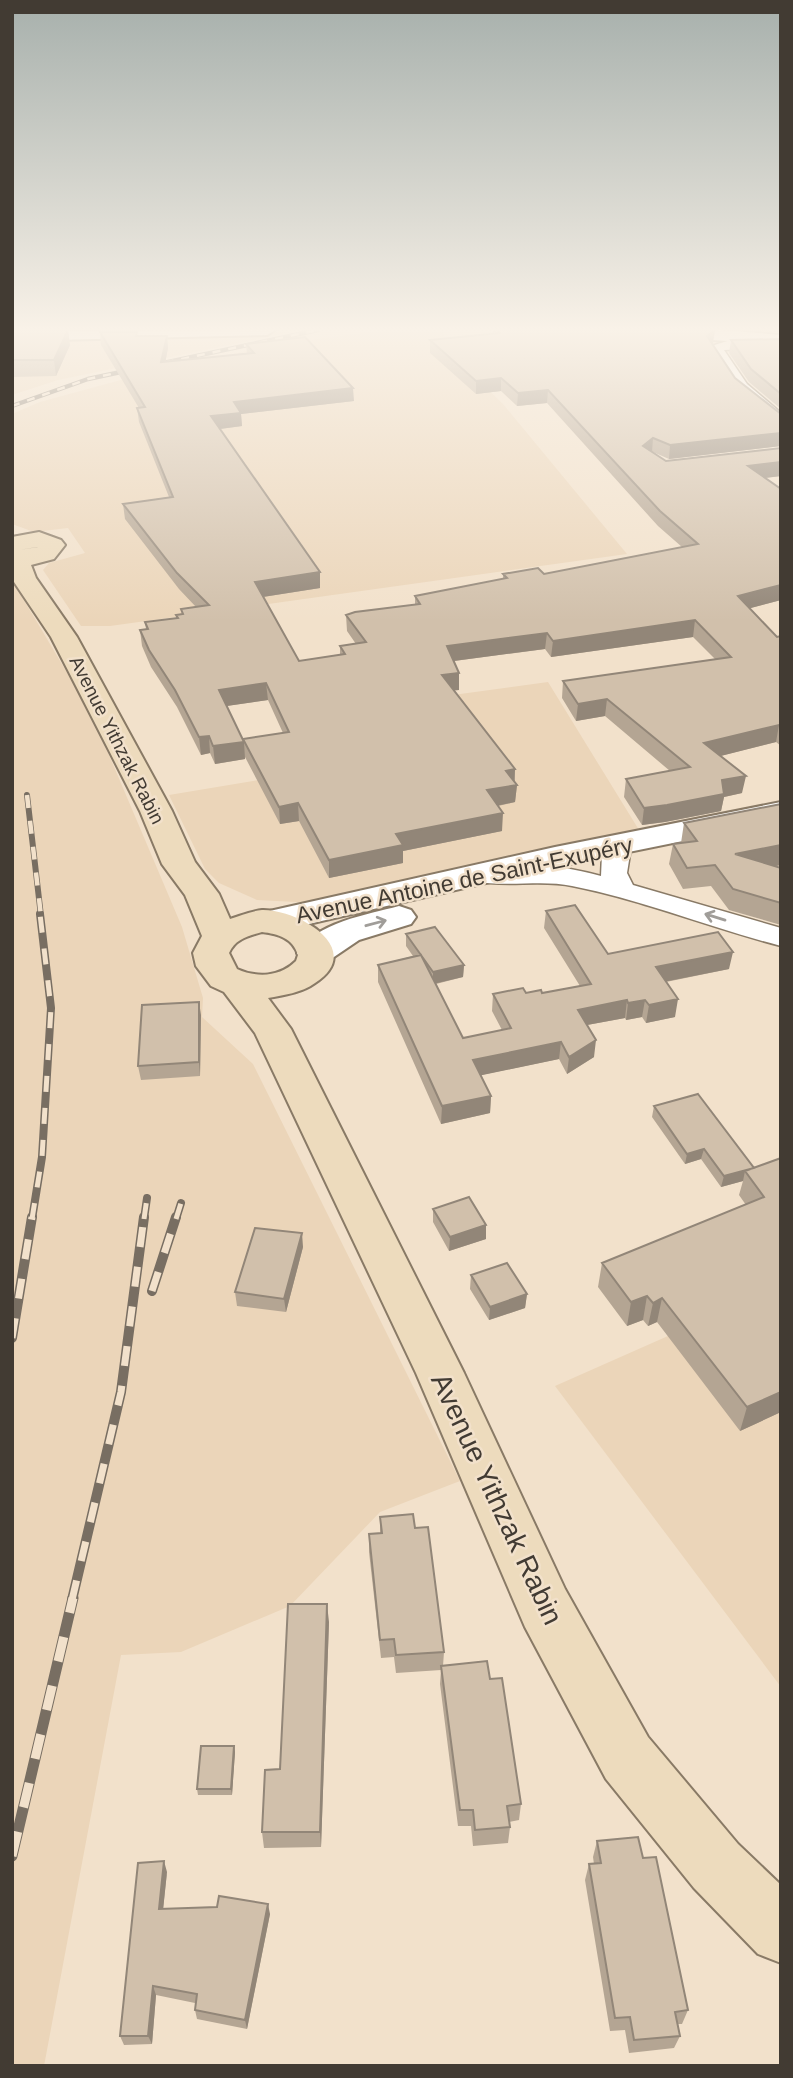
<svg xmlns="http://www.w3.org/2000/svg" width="793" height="2078" viewBox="0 0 793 2078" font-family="Helvetica,sans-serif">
<rect width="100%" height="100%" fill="#f2e1cb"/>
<path fill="#ebd5b9" d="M12 330H302L58 380 12 395Z
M385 330 443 331 446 342 472 374 503 404 627 554 110 626H81L43 570 49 563 85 553 68 528 34 532 12 524V414L40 402 117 381 267 346Z
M12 580 69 676 109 755 182 927 203 998 202 1017 253 1064 460 1481 380 1512 290 1606 181 1652 121 1655 44 2066H12Z
M548 682 639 830 316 903 257 900 219 883 205 869 169 795 318 770 416 700Z
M781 1286V1687L555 1386Z"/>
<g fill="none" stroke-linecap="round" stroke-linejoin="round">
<g stroke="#897a66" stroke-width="3">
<path id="minor" d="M734 339 772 340 779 344 772 348 724 350 747 384 781 413V427L735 390 708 347Z
M616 846 626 848 630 854 627 873 633 885 781 928V946C711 928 643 900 572 886 541 879 505 888 475 881L471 875 475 869C515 859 562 865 601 876L602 854 606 848Z"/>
</g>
<g stroke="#897a66" stroke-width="4">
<path id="tertiary" d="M275 330 267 335 12 341V331Z
M636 330H722L781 335V345L644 335Z
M781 802V821L555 867 274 932 262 929 256 921 262 913 274 910 555 847Z
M399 906 411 910 416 917 411 924 359 940 328 961 315 964 302 961 297 953C317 922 366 915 399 906Z"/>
</g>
<g stroke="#897a66" stroke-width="4">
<path id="secondary" d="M39 532 61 540 65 545 54 559 31 565 36 578 77 637 172 811 195 862 219 894 230 919C240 916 251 911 262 910 298 909 367 949 315 983 301 993 284 995 268 998L291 1029 464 1373 565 1589 648 1737 738 1844 781 1885V1963L758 1954 694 1888 606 1779 525 1627 416 1373 255 1033 224 992 211 986 196 966 193 953 202 936 185 895 162 864 140 811 51 637 12 579V537ZM38 547 19 550 37 547ZM262 932C278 934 293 938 298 955L296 961C280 977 257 978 237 969L229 953C235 939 248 936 262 932Z"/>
</g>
<use href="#minor" fill="#fff" fill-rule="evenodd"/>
<use href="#tertiary" fill="#fff" fill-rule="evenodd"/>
<use href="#secondary" fill="#eddbbd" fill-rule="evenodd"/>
<g stroke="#786e62" stroke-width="4.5">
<path id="rail-far4" d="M12 406 88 379 318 330"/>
</g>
<g stroke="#786e62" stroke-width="6">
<path id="rail-far3" d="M27 795 41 916"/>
</g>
<g stroke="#786e62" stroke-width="8">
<path id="rail-far2" d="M32 1219 42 1157 51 1008 40 914
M144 1219 147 1198
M176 1219 181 1203"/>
</g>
<g stroke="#786e62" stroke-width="10">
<path id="rail-far1" d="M152 1291 176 1217
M12 1338 32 1217
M72 1600 121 1392 144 1217"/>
</g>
<g stroke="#786e62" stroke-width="11">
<path id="rail" d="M12 1856 73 1598"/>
</g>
<use href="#rail-far4" stroke="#f2e1cb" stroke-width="2.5" stroke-dasharray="8" stroke-linecap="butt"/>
<use href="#rail-far3" stroke="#f2e1cb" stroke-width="4.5" stroke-dasharray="13" stroke-linecap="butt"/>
<use href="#rail-far2" stroke="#f2e1cb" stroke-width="5" stroke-dasharray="16" stroke-linecap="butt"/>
<use href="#rail-far1" stroke="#f2e1cb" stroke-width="7" stroke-dasharray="20" stroke-linecap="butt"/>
<use href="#rail" stroke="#f2e1cb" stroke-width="9" stroke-dasharray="25" stroke-linecap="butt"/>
</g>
<path fill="#b4a593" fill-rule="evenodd" d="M12 330 70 345 56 376 12 377Z
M493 330H715L712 343 735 378 781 414V446L669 459 653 452 666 461 781 448V476L765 478 781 489V600L750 608 777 637 781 636V746L776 742 720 756 742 793 724 797 721 811 665 822 642 825 624 797 626 779 670 771 605 716 576 721 562 698 563 681 715 659 693 637 551 657 545 649 454 661 459 690H454L515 769V782L517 785 515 802 498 806 502 831 403 851V863L329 878 299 821 280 824 245 757V759L215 764 210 753 201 755 177 707 151 667 142 646 140 630 146 629 145 622 176 618V615L182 614 181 609 196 607 179 589 125 519 123 504 169 497 139 422 137 408H139L101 345 100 332 137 336H167L168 348 165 362 247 353 246 344 354 401 241 414 242 426 220 429 320 588 263 597 299 661 340 655V646L356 644 347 631 346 615 415 605V596L503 579V574H544L682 547 658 526 547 403 517 406 501 391 476 394 430 353V340L493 334ZM268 700 283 733 243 741 226 706Z
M749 330H781V333Z
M781 339V409L749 382 729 353 731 340Z
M684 823 781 865 775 866 781 868V925L729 910 711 886 683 889 669 864 673 844 681 843Z
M546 911 608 954 729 969 666 982 675 1017 646 1023 642 1017 626 1020 625 1018 587 1025 594 1057 567 1074 559 1059 481 1075 491 1096 490 1113 441 1124 378 982V965L413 956 406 946V934L464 965 463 977 436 984 463 1038 502 1030 492 1011 493 994 542 993 580 986 544 928Z
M201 1015 200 1076 141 1080 138 1066Z
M654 1106 754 1168 781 1158V1412L740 1431 657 1322 648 1326 643 1320 627 1326 598 1287 602 1263 746 1205 739 1195 743 1181 721 1187 701 1159 685 1164 652 1117Z
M433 1209 486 1225V1239L449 1251 433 1222Z
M303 1247 286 1312 237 1306 235 1292Z
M471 1275 527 1294 525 1308 489 1320 470 1289Z
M380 1517 415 1528 444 1652 443 1666 490 1679 521 1804 519 1820 509 1822 510 1827 508 1843 473 1846 471 1826H458L440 1684 441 1670 396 1673 394 1657 381 1658 369 1552V1534L380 1533Z
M329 1622 321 1847 264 1848 262 1832Z
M234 1746 235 1752 232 1795H198L197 1789Z
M597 1841 643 1858 688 2010 682 2024H678L680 2036 674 2048 629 2053 625 2030 610 2031 585 1880 589 1864H594L593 1857Z
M167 1872 163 1909 270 1914 247 2029 197 2019 195 2010V2003L156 1995 152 2044 124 2045 120 2036Z"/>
<path fill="#928678" d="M68 330 70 345 56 376 54 360Z
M715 330 713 343 706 348 707 336Z
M167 336 168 348 163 375 161 362Z
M501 378V391L476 394V381Z
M353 388 354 401 241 414 242 426 212 430 211 416 234 402Z
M548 390 547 403 517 406 518 393Z
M781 433V446L669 459 670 445Z
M653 438 652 452 643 446Z
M781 462V476L746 480 748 466Z
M320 572V588L256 598 255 582Z
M781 585V600L736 612 738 596Z
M695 620 693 637 551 657 553 641Z
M547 633 545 649 446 662 447 646Z
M459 673V690L442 692V675Z
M266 683 268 700 220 707 219 690Z
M607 699 605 716 576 721 578 704Z
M779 725 776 742 701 761 704 743Z
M209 736 210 753 201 755 199 737Z
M244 742 245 759 215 764 213 746Z
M515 769 514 785H517L515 802 486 808 487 790 506 771Z
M746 776 742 793 724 797 721 811 665 822 642 825 644 808 722 780Z
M298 803 299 821 280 824 279 807Z
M503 813 502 831 403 851V863L329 878V860L396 834Z
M781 845V865L731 875 735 854Z
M733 952 729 969 653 984 656 967Z
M464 965 463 977 433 984V972Z
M678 999 675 1017 646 1023 649 1005Z
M627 1000 625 1018 576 1027 578 1010Z
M645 1000 642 1017 626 1020 628 1003Z
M199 1002 201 1015 200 1076 199 1062Z
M596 1040 594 1057 567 1074 569 1057Z
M561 1042 559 1059 473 1077V1060Z
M491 1096 490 1113 441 1124 442 1106Z
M704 1149 701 1159 685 1164 687 1154Z
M754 1168 745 1171 743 1181 721 1187 724 1176Z
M486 1225V1239L449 1251 450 1237Z
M302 1233 303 1247 286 1312 284 1299Z
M527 1294 525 1308 489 1320 490 1307Z
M647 1296 643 1320 627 1326 631 1302Z
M662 1298 657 1322 648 1326 653 1303Z
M781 1392V1412L740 1431 747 1407Z
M327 1604 329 1622 321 1847 320 1832Z
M234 1746 235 1752 232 1795 231 1789Z
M164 1861 167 1872 162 1920 159 1909Z
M268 1904 270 1914 247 2029 245 2020Z
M153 1986 156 1995 152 2044 148 2036Z"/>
<path fill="#d1c0ab" stroke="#928678" stroke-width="2" d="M12 330H68L54 360H12Z
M498 330H715L707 336 735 378 781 414V433L670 445 653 438 643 446 666 461 781 448V462L748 466 781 489V585L738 596 777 637 781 636V726L779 725 704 743 746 776 722 780 724 794 667 805 644 808 626 779 690 767 607 699 578 704 563 681 731 657 695 620 553 641 547 633 447 646 459 673 442 675 515 769 506 771 517 785 487 790 503 813 396 834 403 845 329 860 298 803 279 807 243 739 289 732 266 683 219 690 244 742 213 746 209 736 199 737 175 690 149 650 140 630 148 629 145 622 178 618 176 615 183 614 181 609 209 605 177 573 123 504 173 497 137 408 145 407 100 332H137L136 336H167L161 362 254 353 246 344 305 337 353 388 234 402 241 413 211 416 320 572 255 582 299 661 345 654 340 646 366 642 346 615 355 612 420 604 415 596 507 578 503 574 538 568 544 574 698 544 660 511 548 390 518 393 501 378 476 381 430 340 500 333Z
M781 339V394L751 369 731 340Z
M781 804V845L735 854 781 868V903L733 889 715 865 687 868 673 844 697 841 684 823Z
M575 905 608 954 718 932 733 952 656 967 678 999 649 1005 645 1000 628 1003 627 1000 578 1010 596 1040 569 1057 561 1042 473 1060 491 1096 442 1106 378 965 421 955 463 1038 511 1028 493 994 523 988 526 993 541 990 542 993 591 984 546 911Z
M435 927 464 965 433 972 406 934Z
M199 1002V1062L138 1066 142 1005Z
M698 1094 754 1168 724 1176 704 1149 687 1154 654 1106Z
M781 1158V1392L747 1407 662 1298 653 1303 647 1296 631 1302 602 1263 764 1197 745 1171Z
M469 1197 486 1225 450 1237 433 1209Z
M255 1228 302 1233 284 1299 235 1292Z
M507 1263 527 1294 490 1307 471 1275Z
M413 1514 415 1528 428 1527 444 1652 396 1655 394 1639 380 1640 369 1534 382 1533 380 1517Z
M288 1604H327L320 1832H262L265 1770 280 1769Z
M487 1661 490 1679 502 1678 521 1804 507 1806 510 1827 475 1830 473 1810H460L441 1666Z
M201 1746H234L231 1789H197Z
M638 1837 643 1858 656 1857 688 2010 675 2012 680 2036 634 2040 630 2017 615 2018 589 1864 601 1863 597 1841Z
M164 1861 159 1909 217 1907 219 1896 268 1904 245 2020 195 2010 197 1994 153 1986 148 2036H120L138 1863Z"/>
<defs><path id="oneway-shaft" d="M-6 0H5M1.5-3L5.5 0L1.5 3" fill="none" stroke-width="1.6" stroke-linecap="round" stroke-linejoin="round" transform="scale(1.75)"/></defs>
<g stroke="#a09d99">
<use href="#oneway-shaft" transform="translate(715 917) rotate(-163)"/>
<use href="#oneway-shaft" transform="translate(376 923) rotate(-15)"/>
</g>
<linearGradient id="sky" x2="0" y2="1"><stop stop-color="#a7b0ac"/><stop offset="0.53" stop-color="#f9f2e8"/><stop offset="1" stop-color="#f9f2e8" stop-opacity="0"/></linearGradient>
<rect width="793" height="621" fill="url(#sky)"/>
<g text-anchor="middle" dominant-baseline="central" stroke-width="5" stroke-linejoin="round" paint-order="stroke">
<g font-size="19" fill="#423b33" stroke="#f2e1cb">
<text transform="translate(117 740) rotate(63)">Avenue Yithzak Rabin</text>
</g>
<g font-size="23" fill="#423b33" stroke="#f2e1cb">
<text transform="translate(464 880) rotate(-12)">Avenue Antoine de Saint-Exupéry</text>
</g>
<g font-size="28" fill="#423b33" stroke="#f2e1cb">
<text transform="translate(497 1499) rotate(65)">Avenue Yithzak Rabin</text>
</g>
</g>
<rect width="793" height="2078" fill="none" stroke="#423b33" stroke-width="28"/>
</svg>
